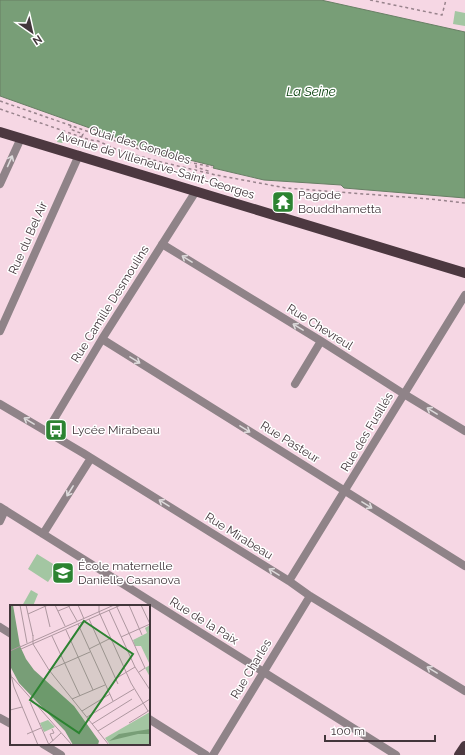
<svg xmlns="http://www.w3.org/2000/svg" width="465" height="755" viewBox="0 0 465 755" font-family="Raleway,sans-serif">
<rect width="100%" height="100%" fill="#f6d7e4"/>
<path fill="#a3c6a2" d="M455 11 465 13V26L453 24Z
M60 133 70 136 62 143 57 142Z
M37 554 58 567 48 582 28 569Z
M31 590 38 594 33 606H22Z"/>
<path fill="#789e77" stroke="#687f65" d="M0 0H321L465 32V198L344 188 341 185 264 180 213 168 214 166 157 152 0 96Z"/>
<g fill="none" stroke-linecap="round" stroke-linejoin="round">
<path stroke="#98838c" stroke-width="1.5" stroke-dasharray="3 3" stroke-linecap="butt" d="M370 0 442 15 446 0
M0 101 156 155 212 167
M0 109 90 140 98 141 118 150 157 161 216 175 286 188 430 199 465 203
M71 125 70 129 83 134 77 147
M196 165V167L208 171 207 174
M201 184 207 174"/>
<path stroke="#8f8388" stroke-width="8" d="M0 184 21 138
M162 244 321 341 404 394 465 431
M0 331 79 155
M102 339 465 566
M295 384 321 341
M0 404 83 453 289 581 310 596 465 691
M47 431 102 339 196 191
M0 507 396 755
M0 521 5 510
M43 534 91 458
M289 581 465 295
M0 627 11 634
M0 718 11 724
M149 719 206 755
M43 744 61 755
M213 755 310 596"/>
<path stroke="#4c3840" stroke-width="10" d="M0 132 465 273
M459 755 465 746"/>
</g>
<defs><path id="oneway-shaft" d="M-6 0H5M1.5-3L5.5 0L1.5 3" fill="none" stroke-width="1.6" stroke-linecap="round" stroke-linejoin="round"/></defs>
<g stroke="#dddadb">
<use href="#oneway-shaft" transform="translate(10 161) rotate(-66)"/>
<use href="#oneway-shaft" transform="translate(187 259) rotate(-148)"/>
<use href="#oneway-shaft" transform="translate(298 327) rotate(-149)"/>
<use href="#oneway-shaft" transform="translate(135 360) rotate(32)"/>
<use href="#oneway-shaft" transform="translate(432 411) rotate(-149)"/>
<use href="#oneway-shaft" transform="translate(29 421) rotate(-149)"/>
<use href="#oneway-shaft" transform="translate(245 429) rotate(32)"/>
<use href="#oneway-shaft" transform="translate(70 491) rotate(122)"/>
<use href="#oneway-shaft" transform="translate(164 503) rotate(-148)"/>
<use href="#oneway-shaft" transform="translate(367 505) rotate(32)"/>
<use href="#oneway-shaft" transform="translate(274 572) rotate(-148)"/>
<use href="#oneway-shaft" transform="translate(432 670) rotate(-149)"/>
</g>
<defs>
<g id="temple-square" transform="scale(1.15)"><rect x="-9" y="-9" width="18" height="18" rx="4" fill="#2c8331" stroke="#fff"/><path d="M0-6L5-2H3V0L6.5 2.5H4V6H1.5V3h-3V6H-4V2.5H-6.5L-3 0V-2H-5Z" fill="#fff"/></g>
<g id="bus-square" transform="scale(1.15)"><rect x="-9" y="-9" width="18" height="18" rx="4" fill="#2c8331" stroke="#fff"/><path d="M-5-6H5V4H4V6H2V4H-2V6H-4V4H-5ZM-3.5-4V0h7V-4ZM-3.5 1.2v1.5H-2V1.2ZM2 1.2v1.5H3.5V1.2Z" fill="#fff"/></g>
<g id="school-square" transform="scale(1.15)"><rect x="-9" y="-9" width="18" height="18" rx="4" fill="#2c8331" stroke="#fff"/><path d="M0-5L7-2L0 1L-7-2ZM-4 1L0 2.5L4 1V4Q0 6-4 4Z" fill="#fff"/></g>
</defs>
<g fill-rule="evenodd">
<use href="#temple-square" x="283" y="202"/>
<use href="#bus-square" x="56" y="430"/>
<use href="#school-square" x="63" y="573"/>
</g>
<g text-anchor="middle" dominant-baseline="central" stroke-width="3" stroke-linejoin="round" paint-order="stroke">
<g font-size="12" fill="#42363b" stroke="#fff">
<text transform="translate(140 145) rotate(17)">Quai des Gondoles</text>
<text transform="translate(156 165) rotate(17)">Avenue de Villeneuve-Saint-Georges</text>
<text transform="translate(28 238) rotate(-66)">Rue du Bel Air</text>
<text transform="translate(110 304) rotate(-58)">Rue Camille Desmoulins</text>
<text transform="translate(320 327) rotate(32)">Rue Chevreul</text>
<text transform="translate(367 432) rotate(-59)">Rue des Fusillés</text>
<text transform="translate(290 442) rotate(32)">Rue Pasteur</text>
<text transform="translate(239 536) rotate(32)">Rue Mirabeau</text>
<text transform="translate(204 621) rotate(32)">Rue de la Paix</text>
<text transform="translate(251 669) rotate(-59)">Rue Charles</text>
</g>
<g font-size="12" fill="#42363b" stroke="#fff" text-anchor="start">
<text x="298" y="195">Pagode<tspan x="298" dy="14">Bouddhametta</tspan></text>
<text x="72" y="430">Lycée Mirabeau</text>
<text x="78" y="566">École maternelle<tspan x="78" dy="14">Danielle Casanova</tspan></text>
</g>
<g font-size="13" font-style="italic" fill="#003c06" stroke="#fff">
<text x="311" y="91">La Seine</text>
</g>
</g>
<g transform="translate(10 605)">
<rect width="140" height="140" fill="#f6d7e4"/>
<path d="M140 20V72L135 63 140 60 131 41H125L123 35 137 28 135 23ZM140 107V140H100L95 133ZM38 115 45 122 34 127 30 118Z" fill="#a3c6a2"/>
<path d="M0 0H3L10 41 16 54 24 65 64 101 89 136 88 140H63L55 126 9 78 0 61ZM140 124V129H128L99 136 109 129Z" fill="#789e77"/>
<path fill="none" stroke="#ae97a0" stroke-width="1" d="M10 0 17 38M16 0 23 31M45 0 55 21M58 0 67 16M68 0 74 14M89 0V7L121 78 138 106M106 0 135 63 129 67M119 0 132 30M131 0 140 19M35 1 40 22M99 5 125 62 140 85M48 6 60 1M18 9 38 0M79 14 108 79M68 19 103 96M56 25 83 85M23 30V39L39 65 99 140M42 31 70 91M111 32 140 19M10 42 104 0M11 44 111 0M79 44 101 33M0 46 11 41M39 65 80 47M0 66 4 82 28 140M2 72 62 140M105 74 125 62M62 94 95 80M20 97 39 140M0 105 12 102M72 106 100 89M77 112 124 84M119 118 140 105M82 119 122 94M42 124 44 128 40 129 43 136M88 126 140 94M17 129 31 123M38 140 51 128"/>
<path fill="#2c8331" fill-opacity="0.15" stroke="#2c8331" stroke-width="2" d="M74 16 123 49 69 128 20 95Z"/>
<rect width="140" height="140" fill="none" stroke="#42363b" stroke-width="2"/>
</g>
<g transform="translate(32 32) rotate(146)" stroke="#ffffff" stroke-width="3" paint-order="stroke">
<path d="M0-3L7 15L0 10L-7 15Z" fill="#42363b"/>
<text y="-6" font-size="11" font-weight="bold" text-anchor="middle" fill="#42363b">N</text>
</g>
<path d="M325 735v6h110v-6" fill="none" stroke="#42363b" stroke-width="2"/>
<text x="331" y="735" font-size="12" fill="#42363b" stroke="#ffffff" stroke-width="3" paint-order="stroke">100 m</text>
</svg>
